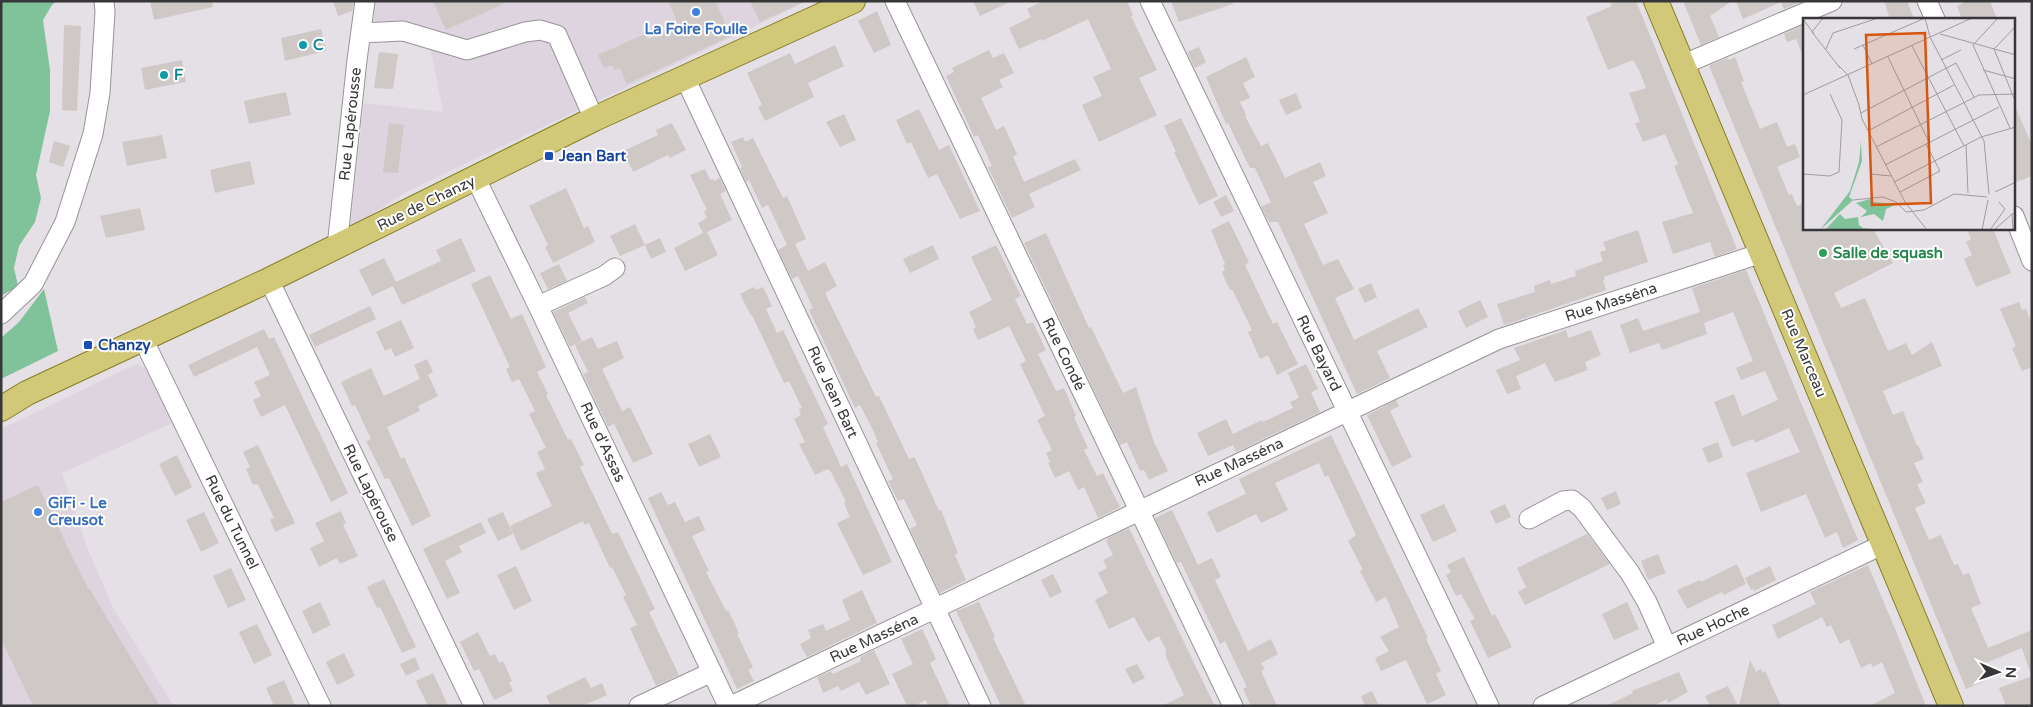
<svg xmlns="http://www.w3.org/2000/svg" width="2033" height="707" viewBox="0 0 2033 707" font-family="'Varela Round',sans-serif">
<rect width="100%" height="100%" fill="#e4e0e5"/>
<path fill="#ddd4df" d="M376 1H808L406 192 350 228 364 103 443 112 429 42 372 32Z
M136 364 152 372 172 423 62 473 89 552 113 608 174 706H1V429Z"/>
<path fill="#80c39b" d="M1 1H57L52 5 43 20 50 70V111L36 175 41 198 35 222 19 246 14 268 18 286 1 296Z
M44 289 58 351 1 379V338L19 322Z"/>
<path fill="#cec8c6" d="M150 1H212L213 7 154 20Z
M333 1H354L352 11 338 16Z
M433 1H510L446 30Z
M668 1H715L731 36 627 84 620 68 614 70 612 65 604 68 598 55 645 34 647 39 680 28Z
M750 1H806L760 22Z
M973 1H1012L980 16Z
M1043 1H1127L1133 15 1131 16 1157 70 1139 78 1157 115 1099 142 1082 105 1102 96 1093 77 1111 69 1088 19 1042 41 1041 39 1019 49 1009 28 1031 17 1027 9Z
M1171 1H1232L1233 4 1179 22Z
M1610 1H1636L1737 249 1715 257 1710 242 1673 254 1662 222 1693 213 1674 166 1678 164 1665 134 1643 142 1635 123 1640 122 1629 93 1646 88 1639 70 1633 60 1608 70 1586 17 1612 6Z
M1683 1H1732L1710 16 1719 37 1701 45Z
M1736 1H1803L1784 9 1781 2 1743 19Z
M1884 1H1907L1914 19H1890Z
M1967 1H1990L1997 19H1962L1957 6Z
M877 11 891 45 874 53 858 21Z
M64 25 81 26 77 111 62 110Z
M1804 25V58L1796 39 1787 42 1784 34Z
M321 29 326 51 285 61 281 38Z
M835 45 844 66 808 83 814 97 765 121 758 107 762 105 747 73 790 53 795 64Z
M1199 47 1206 62 1195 68 1187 52Z
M989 50 993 58 1004 53 1014 73 999 80 1003 87 981 98 996 130 1004 126 1017 154 1013 157 1024 182 1075 159 1081 170 1029 194 1035 207 1012 218 988 167 992 166 978 135 974 137 946 76 954 72 952 68Z
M379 52 398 54 393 89 374 88Z
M1246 57 1255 77 1243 83 1250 98 1240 102 1246 115 1245 116 1261 146 1268 143 1285 178 1320 162 1326 176 1313 182 1328 213 1304 224 1323 265 1338 259 1354 289 1335 298 1354 340 1418 308 1428 327 1377 351 1390 378 1357 394 1278 222H1269L1261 207 1271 202 1255 168H1250L1228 123 1226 124 1206 77Z
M1735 57 1744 81 1741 82 1760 129 1777 122 1787 147 1795 144 1800 157 1777 167 1789 195 1792 194 1797 206 1804 203V229H1873L1893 263 1834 293 1841 308 1865 298 1888 351 1906 343 1912 355 1932 342 1942 366 1883 391 1893 415 1903 411 1917 446 1918 445 1924 459 1914 463 1923 482 1917 484 1926 503 1915 508 1929 540 1941 535 1954 565 1958 564 1963 575 1969 573 1981 604 1971 608 1988 648 2032 630V671L2030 672 2022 648 1981 665 1987 680 1966 689 1710 68V65L1728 58 1729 60Z
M182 60 186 82 145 90 141 68Z
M286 92 291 115 249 124 244 101Z
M1296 93 1302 108 1286 115 1279 100Z
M2014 104 2032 145V176L2014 183Z
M919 109 939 150 949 145 980 211 960 219 937 174 928 178 911 142 907 144 896 120Z
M844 114 856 140 840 147 826 122Z
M1181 118 1218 196 1199 205 1174 152H1176L1164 126Z
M389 123 404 125 398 173 383 172Z
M672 123 686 150 670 158 668 155 633 172 623 151 658 135 656 130Z
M162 135 167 158 127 166 122 142Z
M743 137 745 142 753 138 783 198 787 196 806 239 795 244 808 271 792 279 778 250 787 245 768 205 762 208 749 180 746 182 740 168 742 167 731 142Z
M54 141 70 146 63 167 49 162Z
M250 161 255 184 215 193 210 170Z
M705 169 710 180 713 179 714 181 720 178 726 191 720 194 732 220 707 232 718 255 685 271 674 248 703 233 698 223 707 218 704 211 707 210 690 175Z
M566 188 584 228 588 226 595 242 553 263 545 247 548 245 529 206Z
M1226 195 1234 211 1221 217 1213 202Z
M140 208 145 230 106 238 100 216Z
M1229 221 1249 262 1245 265 1273 324 1277 322 1298 364 1277 375 1268 355 1260 359 1248 332 1252 330 1232 289 1230 290 1223 275 1222 272 1225 270 1223 265 1225 264 1211 230Z
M635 224 645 245 620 256 610 236Z
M1967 229H1993L2011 273 1976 287 1964 259 1972 255 1966 242 1971 239Z
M1638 230 1648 262 1604 277 1605 280 1603 281 1606 290 1504 325 1497 304 1535 292 1534 286 1550 280 1551 284 1576 276 1575 271 1603 261 1600 252 1606 250 1603 242Z
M1046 233 1089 328 1091 327 1123 393 1136 387 1154 442 1168 471 1149 480 1144 470 1140 471 1127 442 1120 445 1024 243Z
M461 238 476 271 402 305 393 286 372 296 359 270 384 258 396 282 441 261 436 250Z
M660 238 666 252 651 259 645 245Z
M933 245 939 259 910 273 903 259Z
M996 245 1021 296 1015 299 1027 324 1033 322 1046 350 1038 354 1056 391 1064 388 1076 416 1074 417 1088 448 1084 450 1097 476 1103 473 1120 507 1098 518 1084 487 1078 490 1069 471 1055 478 1048 463 1050 462 1046 453 1052 450 1037 420 1045 416 1020 364 1026 361 1009 326 978 340 973 329 976 327 969 312 992 300 971 257Z
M825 262 837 286 825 293 876 397 879 396 909 459 914 457 916 460 939 511 941 510 958 553 955 555 966 580 940 593 910 529 917 525 904 499 898 501 888 481 893 479 876 443 878 442 872 428 860 405 855 408 809 310 813 308 798 276Z
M559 264 567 281 548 289 540 273Z
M1746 270 1858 540 1843 548 1837 532 1825 538 1806 494 1761 512 1746 473 1800 452 1789 428 1755 443 1753 439 1732 447 1714 402 1734 394 1742 416 1778 400 1765 371 1741 380 1736 368 1753 361 1733 312 1704 323 1707 334 1662 350 1659 343 1630 353 1620 325 1638 318 1643 331 1700 312 1692 288Z
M490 275 511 319 522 314 546 367 537 372 548 394 546 395 568 440 571 439 584 465 580 467 612 534 618 532 655 609 649 612 679 675 656 686 630 628 637 625 623 597 626 595 612 567 610 568 589 523 584 525 583 521 521 551 510 526 552 506 536 473 545 469 537 452 546 448 529 414 535 411 519 379 512 382 506 369 510 367 471 284Z
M1371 283 1377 297 1365 303 1358 289Z
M754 287 756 290 763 287 772 306 766 309 777 333 783 330 828 424 823 427 841 467 847 464 892 562 863 575 837 523 850 517 844 503 846 502 831 472 828 469 815 475 799 444 805 442 794 419 801 415 799 409 802 408 789 381 784 383 752 315 751 316 740 294Z
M585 297 588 303 568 313 582 341 570 347 553 312Z
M1480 300 1488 317 1466 328 1458 311Z
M2019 302 2022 310 2026 309 2032 324V367L2022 371 2012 348 2016 346 2000 309Z
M370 306 376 319 315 347 309 335Z
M401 320 414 348 395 357 391 348 385 351 376 332Z
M264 329 269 339 274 337 348 493 331 502 285 405 261 417 253 400 261 396 254 382 270 375 257 347 194 377 188 365Z
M1566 330 1568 338 1591 330 1601 355 1585 362 1588 370 1555 382 1545 363 1516 376 1521 389 1507 394 1496 370 1520 360 1514 348Z
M592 337 598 349 617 341 624 358 602 369 622 411 630 407 653 454 633 463 614 424 608 427 583 374 588 372 575 345Z
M427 359 433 372 428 375 438 396 418 406 420 411 387 427 401 459 404 457 431 516 412 526 389 478 385 479 366 441 371 439 355 405 352 406 341 382 371 368 384 396 420 379 414 365Z
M1306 364 1318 389 1299 398 1288 373Z
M1311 392 1320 412 1236 452 1233 445 1208 456 1197 433 1226 419 1233 434 1262 420 1263 422 1293 408 1290 402Z
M1396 400 1399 406 1390 411 1412 457 1392 467 1367 415Z
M710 434 721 457 699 467 688 444Z
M1331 435 1428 638 1426 639 1441 671 1436 674 1446 695 1427 704 1406 660 1381 671 1375 658 1389 651 1380 637 1399 627 1386 597 1376 602 1360 571 1363 570 1348 541 1356 535 1328 475 1325 477 1319 463 1275 483 1288 510 1261 523 1256 514 1217 533 1207 512 1246 494 1239 479Z
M1718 442 1723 457 1708 463 1702 448Z
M258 445 295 523 275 532 270 519 274 518 258 484 253 485 246 469 250 467 243 452Z
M177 455 192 487 175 496 159 464Z
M38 485 88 589 89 588 160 706H33L1 639V502Z
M1616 491 1621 504 1607 510 1601 498Z
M661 492 668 505 675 502 685 522 699 516 705 530 692 536 709 571 706 572 726 611 728 610 739 633 737 634 753 667 748 670 754 681 737 689 648 498Z
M1444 504 1457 531 1433 542 1420 515Z
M1505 504 1511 517 1496 524 1490 511Z
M1172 510 1198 565 1212 558 1221 577 1215 580 1248 651 1271 639 1278 654 1261 663 1265 669 1261 671 1277 706H1251L1243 689 1247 687 1225 641 1220 644 1181 562 1177 563 1155 518Z
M341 511 346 523 343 525 358 556 340 564 337 558 319 567 310 548 324 541 315 523Z
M204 512 219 543 201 552 186 520Z
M503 512 513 534 498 541 487 519Z
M481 522 486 533 459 546 462 552 445 561 460 593 447 599 423 549Z
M1129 528 1208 692 1215 706H1162L1184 695 1166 657V650L1159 636 1148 642 1134 617 1109 629 1095 600 1108 593 1098 573 1107 568 1103 560 1113 555 1106 541 1108 538Z
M1587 534 1610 564 1525 605 1518 592 1526 587 1517 568Z
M1658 554 1666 573 1648 580 1641 561Z
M1464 557 1492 616 1495 614 1512 647 1488 658 1470 621 1475 619 1461 594 1456 596 1446 575 1451 572 1447 565Z
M1737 564 1746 584 1724 595 1722 592 1687 609 1677 590 1700 580 1701 582Z
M1868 565 1896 631 1926 706H1870L1895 693 1882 662 1873 667 1871 663 1861 668 1849 639 1840 644 1831 625 1827 627 1822 617 1778 639 1772 625 1816 604 1810 592Z
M516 566 532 601 514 610 497 575Z
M1770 566 1776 580 1754 591V589L1751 590 1745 578Z
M231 568 246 600 228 608 213 576Z
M1053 574 1062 592 1050 598 1041 580Z
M384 579 416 647 402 653 380 607 377 608 367 587Z
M862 590 877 623 807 657 800 644 811 638 808 630 823 624 826 631 850 620 842 600Z
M320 602 331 625 313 634 302 611Z
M979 602 995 637 993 638 1026 706H1001L956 611Z
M1627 602 1639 629 1614 640 1602 614Z
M257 624 272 655 254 664 239 632Z
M922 629 936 659 930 663 950 706H928L926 700 914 706H907L892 674 913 664 901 639Z
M478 632 490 656 495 654 499 663 503 661 512 681 509 682 513 691 494 700 479 669 474 671 460 642Z
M874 650 890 684 866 695 859 682 841 691 838 686 823 693 817 677 831 671 833 674 861 661 860 657Z
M344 653 355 676 337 685 326 662Z
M415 657 420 669 406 676 400 664Z
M1750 660 1756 672 1761 669 1763 673 1765 671 1781 706H1739Z
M1137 664 1145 678 1133 684 1125 669Z
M1679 672 1688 692 1668 703 1667 699 1653 706H1606L1633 693 1632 691 1642 687Z
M433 673 441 690 448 706H428L416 681Z
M2032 676V706H2006L1999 688Z
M585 677 591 688 602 683 607 695 582 706H551L546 696Z
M284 680 291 696 295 706H274L266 688Z
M1728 686 1738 706H1710L1705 696Z
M1372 691 1379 706H1365L1361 696Z"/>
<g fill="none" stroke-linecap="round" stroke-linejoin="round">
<g stroke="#979397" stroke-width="21">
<path id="minor" d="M895 1 1233 706
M1150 1 1489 706
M1927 1 1935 19
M361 33 403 31 467 50 525 32 540 30 557 35 594 119
M1682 65 1832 1
M685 78 981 706
M476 179 538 306 728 706
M2014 216 2032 261
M337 247 357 60 365 1
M269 280 474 706
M538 306 604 276 615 268
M1 314 33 284 65 222 93 134 100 93 105 12 104 1
M143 339 321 706
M1529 519 1563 501 1572 500 1582 508 1630 573 1647 602 1667 647
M639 706 712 672
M731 706 1499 339 1762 253
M1543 706 1884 544"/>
</g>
<g stroke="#877e27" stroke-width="26">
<path id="major" d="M1656 1 1951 706
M1 409 27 393 269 280 594 119 853 1"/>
</g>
<use href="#minor" stroke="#fff" stroke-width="19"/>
<use href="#major" stroke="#d1c978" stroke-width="24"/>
</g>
<g fill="#3f7fe0" stroke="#fff" stroke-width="2">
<circle cx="696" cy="12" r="5"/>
<circle cx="38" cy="512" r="5"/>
</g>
<g fill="#0f9aa8" stroke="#fff" stroke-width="2">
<circle cx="303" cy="45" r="5"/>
<circle cx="164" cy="75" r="5"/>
</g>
<g fill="#1a4fb4" stroke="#fff" stroke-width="2">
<rect x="544" y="151" width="10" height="10" rx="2.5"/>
<rect x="83" y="340" width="10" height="10" rx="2.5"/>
</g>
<circle fill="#2e9e5b" stroke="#fff" stroke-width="2" cx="1823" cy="253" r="5"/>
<g text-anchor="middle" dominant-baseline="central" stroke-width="4" stroke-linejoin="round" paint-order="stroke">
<g font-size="15" font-weight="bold" fill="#366cbe" stroke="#fff">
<text x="696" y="29">La Foire Foulle</text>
<text x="48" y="503" text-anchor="start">GiFi - Le<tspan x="48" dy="17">Creusot</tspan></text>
</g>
<g font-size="15" font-weight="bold" fill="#0d838f" stroke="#fff" text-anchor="start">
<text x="313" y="45">C</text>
<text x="174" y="75">F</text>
</g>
<g font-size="15" fill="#373638" stroke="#fff">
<text transform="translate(350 124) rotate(-84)">Rue Lapérousse</text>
<text transform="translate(426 203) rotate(-26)">Rue de Chanzy</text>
<text transform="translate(1611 302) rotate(-18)">Rue Masséna</text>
<text transform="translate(1319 353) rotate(64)">Rue Bayard</text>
<text transform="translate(1804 353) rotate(67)">Rue Marceau</text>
<text transform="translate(1064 354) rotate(64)">Rue Condé</text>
<text transform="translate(833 392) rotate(65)">Rue Jean Bart</text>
<text transform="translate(603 442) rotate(65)">Rue d'Assas</text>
<text transform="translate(1239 462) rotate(-25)">Rue Masséna</text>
<text transform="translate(371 493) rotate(64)">Rue Lapérouse</text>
<text transform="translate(232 522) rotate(64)">Rue du Tunnel</text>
<text transform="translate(1713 625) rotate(-25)">Rue Hoche</text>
<text transform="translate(874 638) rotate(-25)">Rue Masséna</text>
</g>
<g font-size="15" font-weight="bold" fill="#164399" stroke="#fff" text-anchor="start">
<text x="559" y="156">Jean Bart</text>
<text x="98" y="345">Chanzy</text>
</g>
<g font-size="15" font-weight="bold" fill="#27864d" stroke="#fff" text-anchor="start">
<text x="1833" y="253">Salle de squash</text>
</g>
</g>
<g transform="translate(1803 18)">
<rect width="212" height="212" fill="#e4e0e5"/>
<path d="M58 123 59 143 46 179 50 182 17 212 47 173 56 144ZM67 181 70 184 94 186 83 191 80 203 71 196 58 199 64 193 53 185ZM37 196 42 201 55 199 56 207 60 210 78 212H22Z" fill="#80c39b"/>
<path fill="none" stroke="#9f9ca0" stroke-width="1" d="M122 0 127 19 181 123 186 176M195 0 170 27 207 110M0 1 11 16M9 14 20 0M9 14 37 50M137 16 213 37M60 27 69 46M109 28 161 128M23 31 30 15 75 0M51 31 122 0M191 31 213 85M191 31 213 8M85 39 126 124M138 42 158 32M36 48 45 57 56 87M180 52 213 61M0 77 169 0M56 87 59 101 102 184 124 212M58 95 153 45 171 79M65 113 151 67M163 127 165 175M73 129 176 77 213 76M82 147 196 89M0 156 27 158 36 154 39 102 27 76M67 156 88 158M91 164 178 119 213 109M97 174 137 153 123 126M192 174 213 164M50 182 80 179 93 184 103 194 121 192 151 176 184 179M179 212 185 182M187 212 202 191 196 184M191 212 209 196M210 212 209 196 213 194"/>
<path fill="#d65610" fill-opacity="0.15" stroke="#d65610" stroke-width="2.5" d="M122 15 128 185 69 187 63 17Z"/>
<rect width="212" height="212" fill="none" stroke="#373638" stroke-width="2.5"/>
</g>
<rect width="2033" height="707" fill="none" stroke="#373638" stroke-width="5"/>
<g transform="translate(1998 672) rotate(92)" stroke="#ffffff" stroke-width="4" paint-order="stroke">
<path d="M0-4L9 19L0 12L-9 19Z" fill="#373638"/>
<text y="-8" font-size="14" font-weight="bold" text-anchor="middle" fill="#373638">N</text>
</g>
</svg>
